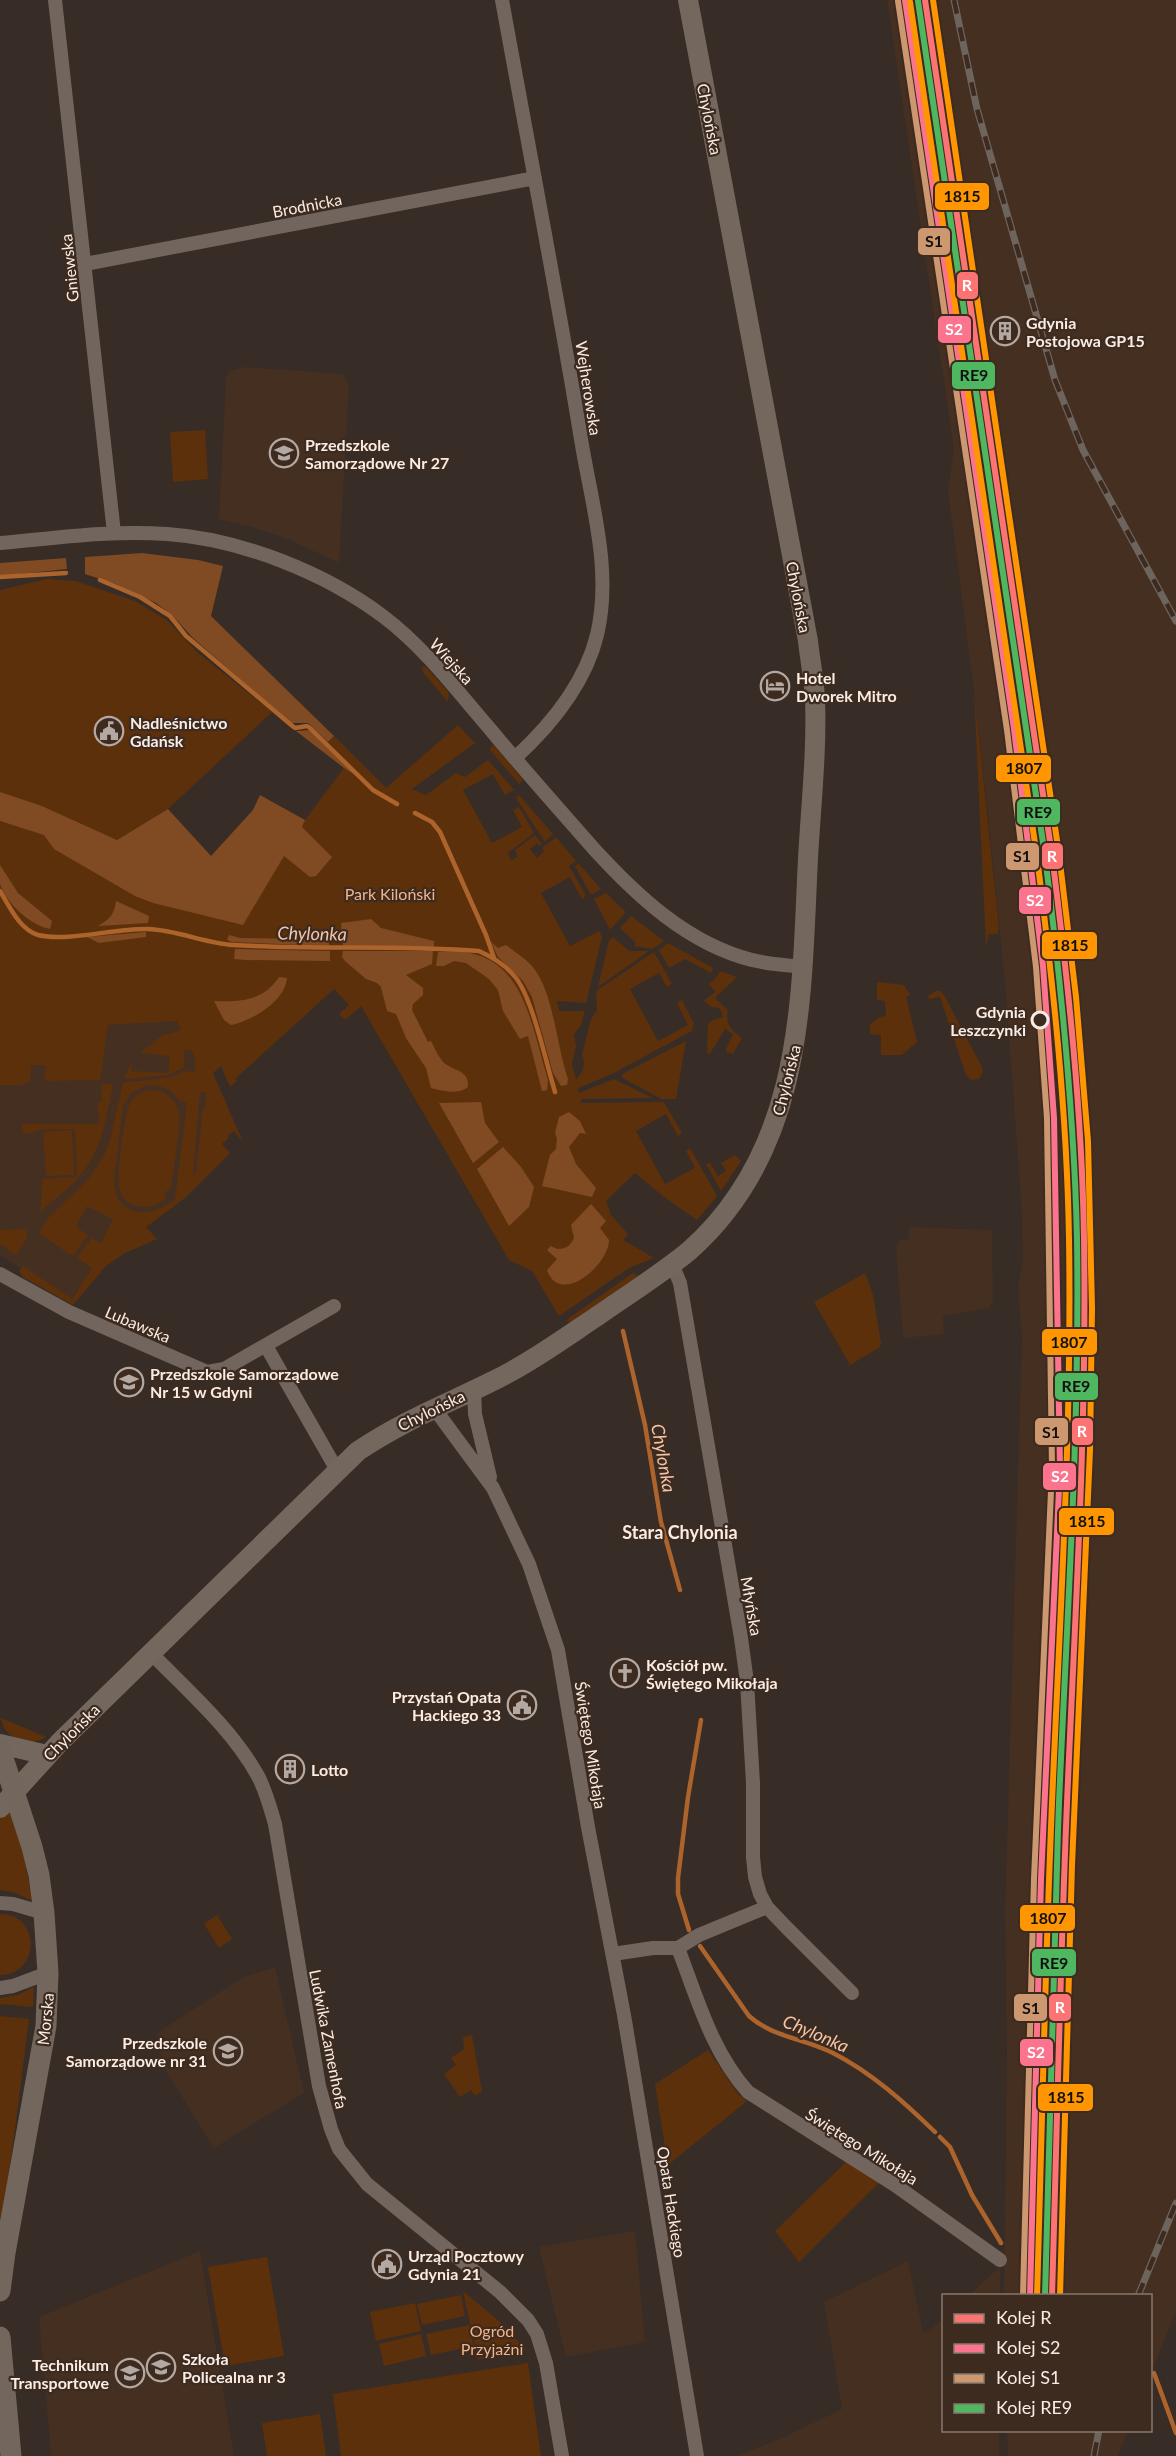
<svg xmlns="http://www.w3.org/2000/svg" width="1176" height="2456" viewBox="0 0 1176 2456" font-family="Lato,sans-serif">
<rect width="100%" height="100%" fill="#372c26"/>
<path fill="#452f21" d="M887 0H1176V2311L1151 2374 1150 2296 1004 2295 1007 2051 1005 1913 1022 1338 1018 1285 1023 1261 1021 1198 1005 983 988 815 974 690 948 491 954 449Z
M244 367 344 374 349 386 339 563 290 540 252 527 219 519 226 377 230 371Z
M0 1013 108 1025 177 1021 205 1079 219 1143 185 1198 145 1228 126 1219 70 1301 0 1255Z
M909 1227 992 1230 993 1302 989 1308 943 1316 944 1334 903 1338 896 1246 900 1240H909Z
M275 1967 304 2093 214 2148 164 2068 156 2034 226 1988 244 1977Z
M635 2231 645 2342 566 2357 539 2247Z
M200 2251 234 2456H51L39 2317Z
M908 2261 923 2333 928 2332 943 2319 944 2430 999 2431V2456H736L778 2440 842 2409 824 2302Z
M1000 2267V2295H969Z
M1007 2431V2430L1128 2431 1118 2456H1008Z"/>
<path fill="#5d300c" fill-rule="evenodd" d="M205 430 208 479 173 482 170 432Z
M47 579 75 581 135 601 168 621 197 652 272 712 168 809 117 840 42 806 0 792V590Z
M422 667H426L449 693 448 702 423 672Z
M974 690 999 929 997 934H989L986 947Z
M458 725 475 743 412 789 426 795 456 773 465 777 488 760 514 790 505 795 493 774 463 790 492 843 522 827 513 810 519 807 534 833 508 853 511 860 518 857 515 850 535 835 542 844 540 846 537 843 530 849 537 858 544 851 542 848 556 837 576 861 569 866 586 896 582 899 570 877 541 893 570 946 599 931 602 937 586 1003 557 1001 559 1011H585L581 1025 574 1035 576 1046 572 1064 576 1080 583 1070 584 1062 582 1055 591 1019 597 1010 596 991 654 952 672 984 667 987 659 973 630 989 658 1041 688 1025 677 1003 682 1000 694 1024 692 1031 612 1074 578 1088 579 1093 614 1079 653 1098 581 1099V1103L664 1102 682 1133 678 1136 666 1114 636 1131 665 1184 695 1168 686 1151 690 1148 717 1196 697 1220 664 1197 635 1173 606 1201 611 1215 628 1234 623 1240 654 1258 629 1268 559 1316 532 1271 509 1260 361 1006 345 1020 339 1014 349 1005 334 989 235 1079 237 1081 230 1087 221 1066 213 1073 243 1142 234 1131 227 1136 229 1138 222 1144 230 1153 185 1198 146 1227 157 1239 125 1253 106 1266 73 1305 23 1277 19 1271 23 1266 72 1299 92 1268 77 1257 92 1238 101 1244 113 1219 87 1206 76 1227 88 1235 74 1255 72 1253 70 1255 39 1233 48 1218 87 1181 104 1156 110 1140 123 1083 173 1077 184 1071 195 1072V1058L191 1050H184V1067L169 1075 124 1079 132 1061 131 1071 168 1073 170 1056 140 1053 161 1036 181 1030 177 1021 108 1025 100 1080 45 1081V1065H31L30 1081 21 1085H0V821L68 842 244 921 305 820 344 768 367 782 328 742 334 736 386 788ZM147 1085C162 1085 171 1089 180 1101L187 1103 175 1199C151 1220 113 1218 114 1178L123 1106 131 1093ZM200 1092 206 1093 205 1108 203 1109 196 1174H193Z
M494 745 523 780 519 784 489 749Z
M519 795 553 834 545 842 516 798Z
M579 864 601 889 591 895 575 866Z
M606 893 626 912 610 930 594 899Z
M631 916 664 941 653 949 634 946 636 943 620 928Z
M613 937 629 951H649L598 987 609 940Z
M668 943 713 968 711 973 685 959 669 968 659 950Z
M720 971 737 977 715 998 728 1010C725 1025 731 1029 742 1038L733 1054 727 1052 726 1049 733 1034 725 1029 711 1052 707 1054 708 1024 713 1020 723 1017 720 1008 711 1007 704 1001 715 992 709 984 716 978Z
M877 982 904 985 910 995 906 997 917 1042 902 1055H881V1035L870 1034V1024L880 1017 886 1016 885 1001 877 1000Z
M936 991H941L945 997 983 1069 982 1074 979 1079 971 1080 966 1075 940 997 929 999 928 996Z
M686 1041 676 1099H661L621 1077 624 1073Z
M101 1084H113C106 1117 102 1152 78 1178 67 1190 52 1201 40 1212L43 1179 77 1177 75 1129H43L27 1134 23 1132 22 1124H99L98 1103 102 1101Z
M149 1090C162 1089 174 1096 178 1110 182 1122 173 1175 170 1191H165L164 1196 167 1197C152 1212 124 1211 119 1187 116 1178 125 1111 130 1103 134 1096 141 1092 149 1090Z
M72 1130 74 1175 46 1176 43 1132Z
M735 1155 741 1161 721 1191 706 1164 710 1163 718 1176 726 1171 721 1163Z
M28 1229 26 1240 16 1255 0 1244V1230Z
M633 1273 638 1276 572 1322 565 1321Z
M865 1273 873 1295 881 1343 880 1347 850 1365 814 1302Z
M1 1718 46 1737C29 1748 4 1739 1 1718Z
M9 1803 23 1848 32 1901 16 1893 0 1890V1820Z
M0 1914C41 1914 41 1974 0 1975Z
M217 1915 232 1939 219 1948 204 1924Z
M34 1987 33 2007 0 2004V1998L18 1995Z
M0 2016 29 2019C20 2089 12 2159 0 2229Z
M472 2035 482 2091 475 2096 471 2090 460 2097 444 2074 456 2065 451 2058 464 2049 463 2037Z
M708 2050 738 2094 747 2101 668 2165 655 2084Z
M847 2161 880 2182 799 2262 775 2231Z
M267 2257 284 2356 225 2366 208 2267Z
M463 2291 499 2321 526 2350 478 2360Z
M461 2295 465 2316 422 2325 417 2304Z
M415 2303 421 2331 376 2341 370 2312Z
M469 2325 474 2346 431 2355 426 2334Z
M421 2334 426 2356 384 2366 379 2344Z
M528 2363 541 2456H341L333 2394Z
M320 2414 326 2456H267L262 2423Z"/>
<path fill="#804a23" d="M142 553 198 560 223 566 211 616 334 736 328 742 308 723H291L193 638 172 615 156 603 115 584 85 574V557Z
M66 558 67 569 0 576V563Z
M310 730 360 778 344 768 296 731Z
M0 792 42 806 117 840 168 809 211 856 253 810 260 795 305 820 302 827 332 857 316 876 310 877 284 856 243 925 153 903 135 896 54 849 44 835 0 821Z
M0 865 18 893 52 921 50 929C30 925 7 904 0 884 0 879 0 870 0 865Z
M116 901 149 916 148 923 98 926C110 919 114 915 116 901Z
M371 919 381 928 434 941V947H343L341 923Z
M146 932V937L99 943 87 937Z
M229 935 240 938 326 939 329 941V946L232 942 227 940Z
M491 942 498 948 506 945C516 953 528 960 535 970 554 996 557 1048 568 1079L567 1085 561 1086 553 1073 532 997 523 981 498 957Z
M235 949 330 951V961L245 960 234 959Z
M343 951H433L432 964 406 975 423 988V995L413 1004 412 1010 428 1042 431 1041C434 1047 438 1056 443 1062 454 1072 469 1069 468 1087 458 1095 442 1091 431 1088L426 1068 406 1038 396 1014 387 1011 381 987 377 983 366 979 345 961 342 957Z
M438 952C523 943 529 1018 548 1080L547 1090 542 1091 528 1036 520 1039 503 1011 498 990 489 979 466 963 454 961 444 966H436Z
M279 977 287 978C285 1002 251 1021 231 1025L224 1020 214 1001C241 1002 263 1001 279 977Z
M481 1102 485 1123 499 1142 473 1163 439 1103Z
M569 1112 580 1121 586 1134 580 1133 569 1147 576 1164 596 1188 592 1197 542 1186 550 1155 556 1149 557 1138 555 1133 559 1117Z
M503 1147 521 1167 534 1187 529 1207 509 1226 477 1169Z
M591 1204 606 1221 600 1228 609 1240C609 1265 560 1307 547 1270L557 1259 547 1250 551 1246C560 1252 570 1248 574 1238L571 1225Z"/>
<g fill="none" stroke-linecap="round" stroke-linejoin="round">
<path stroke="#ac632c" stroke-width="4.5" d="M0 577 66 573
M100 580 140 597 170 616 186 636 290 724 295 728 307 726 310 728 373 790 397 804
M415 813 432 822 440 832 486 935 494 958
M0 891C9 906 20 930 38 935 69 942 115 928 148 929 177 930 204 943 233 945 315 950 397 945 479 951 492 957 507 966 516 978 533 1000 546 1063 555 1092
M623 1331 645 1425 661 1522 680 1590
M689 1930 678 1894V1878L688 1797 701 1720
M700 1946 749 2016C772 2037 806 2039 833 2053 872 2073 904 2102 935 2132
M940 2137 950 2147 972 2195 1001 2243
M1154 2373 1176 2433"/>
<path stroke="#72655d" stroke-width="14" d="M55 0 114 533
M502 0C528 144 556 288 580 433 590 499 613 568 597 635 585 684 551 725 515 758
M85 264 535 178
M0 543C56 538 111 530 167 534 241 539 326 573 384 617 425 648 457 691 490 729 524 770 559 809 594 849 637 896 688 944 752 960 768 964 786 965 803 967
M672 1264 680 1283 741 1638 747 1682 753 1783V1857L755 1877 760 1894 767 1907 786 1927 852 1993
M0 1274 69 1312 207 1372 224 1369 334 1306
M266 1346 337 1470
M474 1389 475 1414 490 1477
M434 1408 493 1488 529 1564 558 1650 588 1827 624 2015 697 2456
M151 1653C188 1691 232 1729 258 1776 266 1791 270 1807 275 1824L319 2086 331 2129 339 2149 367 2184 500 2292 528 2320 537 2334 546 2363 562 2456
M0 1903 13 1904 44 1913
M678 1948C697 1998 712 2052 748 2092L895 2185 1000 2260
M613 1954 653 1948H678L699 1935 767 1907
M0 1988 13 1986 48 1973"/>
<path stroke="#74685e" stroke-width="20" d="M0 1744 47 1755
M0 1808 60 1742 358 1451C404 1420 447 1404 495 1380 531 1362 563 1339 596 1317 627 1295 660 1275 689 1251 805 1148 801 999 808 858 811 805 817 751 815 698 814 679 810 660 808 641L688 0"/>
<path stroke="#73665d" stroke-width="21" d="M0 1749 32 1847 39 1875 44 1913 48 1973 46 2026 5 2253 0 2291
M0 2337 11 2456"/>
<g stroke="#6e645e" stroke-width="7">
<path id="rail" d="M954 0 977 109 1055 380 1083 450 1176 621
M1138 2296 1176 2203
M1094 2456 1099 2430"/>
</g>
<use href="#rail" stroke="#3d2b20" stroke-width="4.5" stroke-dasharray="14" stroke-linecap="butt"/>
<g stroke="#3d2b20" stroke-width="10">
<path id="rail-1" d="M925 0 1052 855C1068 982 1082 1110 1084 1238 1087 1426 1075 1615 1067 1803 1060 1967 1057 2131 1052 2296"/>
</g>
<g stroke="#3d2b20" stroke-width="10">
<path id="rail-2" d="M905 0 1014 729 1043 966 1054 1118 1060 1468 1041 1879 1030 2296"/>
</g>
<g stroke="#3d2b20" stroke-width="10">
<path id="rail-3" d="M898 1 1007 730 1036 967 1047 1118 1052 1468 1034 1879 1023 2296"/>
</g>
<g stroke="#3d2b20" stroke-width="10">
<path id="rail-4" d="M918 1 1045 856C1061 983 1074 1110 1077 1238 1080 1427 1067 1615 1059 1803 1053 1967 1049 2131 1045 2296"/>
</g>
<g stroke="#3d2b20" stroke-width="10">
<path id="rail-5" d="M933 0 1059 854 1076 997 1088 1141 1092 1308 1090 1450 1072 1865 1060 2296"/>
</g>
<g stroke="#3d2b20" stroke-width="10">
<path id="rail-6" d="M910 2 1037 857C1053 984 1067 1111 1069 1239 1072 1427 1060 1615 1052 1803 1045 1967 1042 2131 1037 2296"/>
</g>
<use href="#rail-1" stroke="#fc7373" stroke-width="6"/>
<use href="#rail-2" stroke="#fc738d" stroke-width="6"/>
<use href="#rail-3" stroke="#cd976f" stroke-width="6"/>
<use href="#rail-4" stroke="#4fb75f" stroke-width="6"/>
<use href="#rail-5" stroke="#ff9500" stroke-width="6"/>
<use href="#rail-6" stroke="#ff9500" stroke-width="6"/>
</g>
<defs>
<g id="building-ring" transform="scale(1.5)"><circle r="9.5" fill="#3d2b20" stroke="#b4a9a2" stroke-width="1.5"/><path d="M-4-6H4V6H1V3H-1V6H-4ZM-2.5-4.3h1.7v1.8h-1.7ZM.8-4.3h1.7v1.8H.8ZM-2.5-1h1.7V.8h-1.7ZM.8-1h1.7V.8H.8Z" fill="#b4a9a2"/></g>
<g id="school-ring" transform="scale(1.5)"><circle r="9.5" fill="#3d2b20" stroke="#b4a9a2" stroke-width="1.5"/><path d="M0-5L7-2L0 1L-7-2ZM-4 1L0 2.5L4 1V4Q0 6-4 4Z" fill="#b4a9a2"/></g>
<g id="hotel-ring" transform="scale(1.5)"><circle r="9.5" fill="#3d2b20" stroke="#b4a9a2" stroke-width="1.5"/><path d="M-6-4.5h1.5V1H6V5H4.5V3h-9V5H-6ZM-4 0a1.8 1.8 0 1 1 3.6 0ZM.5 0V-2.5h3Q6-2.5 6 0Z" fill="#b4a9a2"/></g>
<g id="civic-ring" transform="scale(1.5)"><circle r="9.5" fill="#3d2b20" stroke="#b4a9a2" stroke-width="1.5"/><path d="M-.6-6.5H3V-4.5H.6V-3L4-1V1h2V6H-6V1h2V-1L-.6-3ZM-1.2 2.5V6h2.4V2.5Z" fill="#b4a9a2"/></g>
<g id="church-ring" transform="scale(1.5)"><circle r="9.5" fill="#3d2b20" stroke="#b4a9a2" stroke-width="1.5"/><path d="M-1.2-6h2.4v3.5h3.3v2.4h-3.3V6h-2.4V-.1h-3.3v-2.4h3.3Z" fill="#b4a9a2"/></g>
<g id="university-ring" transform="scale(1.5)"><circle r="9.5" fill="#3d2b20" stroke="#b4a9a2" stroke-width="1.5"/><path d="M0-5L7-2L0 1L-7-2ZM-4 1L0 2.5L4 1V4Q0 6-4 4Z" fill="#b4a9a2"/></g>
</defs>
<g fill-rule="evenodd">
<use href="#building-ring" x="1005" y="331"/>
<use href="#school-ring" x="284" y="453"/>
<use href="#hotel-ring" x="775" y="686"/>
<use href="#civic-ring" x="109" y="731"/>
<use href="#school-ring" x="129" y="1382"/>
<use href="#church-ring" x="625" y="1673"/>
<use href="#civic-ring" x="522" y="1705"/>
<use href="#building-ring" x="290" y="1769"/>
<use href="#school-ring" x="228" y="2051"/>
<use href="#civic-ring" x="387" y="2264"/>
<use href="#university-ring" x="161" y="2367"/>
<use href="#school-ring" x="130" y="2373"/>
</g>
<circle fill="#3d2b20" stroke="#f8ece4" stroke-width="3" cx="1040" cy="1020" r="8"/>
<g text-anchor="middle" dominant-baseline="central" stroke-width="4.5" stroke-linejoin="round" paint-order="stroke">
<g font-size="16" fill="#f8ece4" stroke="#3d2b20">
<text transform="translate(710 119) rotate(79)">Chylońska</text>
<text transform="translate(307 205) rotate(-11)">Brodnicka</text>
<text transform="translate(69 268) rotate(-96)">Gniewska</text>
<text transform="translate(589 388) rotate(81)">Wejherowska</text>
<text transform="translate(799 597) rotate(79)">Chylońska</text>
<text transform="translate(452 661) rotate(48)">Wiejska</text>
<text transform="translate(786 1080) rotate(-76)">Chylońska</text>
<text transform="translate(138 1324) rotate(23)">Lubawska</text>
<text transform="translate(431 1410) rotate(-26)">Chylońska</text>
<text transform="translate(752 1606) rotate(80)">Młyńska</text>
<text transform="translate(71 1732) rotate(-45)">Chylońska</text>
<text transform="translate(591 1745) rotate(81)">Świętego Mikołaja</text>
<text transform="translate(45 2019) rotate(-84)">Morska</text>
<text transform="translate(329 2039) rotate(79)">Ludwika Zamenhofa</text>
<text transform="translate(862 2146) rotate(32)">Świętego Mikołaja</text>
<text transform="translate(672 2202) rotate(81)">Opata Hackiego</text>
</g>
<g font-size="16" font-weight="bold" fill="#f8ece4" stroke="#3d2b20" text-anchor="start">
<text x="1026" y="322">Gdynia<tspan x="1026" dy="18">Postojowa GP15</tspan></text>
<text x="305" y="444">Przedszkole<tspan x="305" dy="18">Samorządowe Nr 27</tspan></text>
<text x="796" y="677">Hotel<tspan x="796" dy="18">Dworek Mitro</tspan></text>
<text x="130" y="722">Nadleśnictwo<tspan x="130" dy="18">Gdańsk</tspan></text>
<text x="150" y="1373">Przedszkole Samorządowe<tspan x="150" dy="18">Nr 15 w Gdyni</tspan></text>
<text x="646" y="1664">Kościół pw.<tspan x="646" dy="18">Świętego Mikołaja</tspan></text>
<text x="501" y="1696" text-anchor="end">Przystań Opata<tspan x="501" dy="18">Hackiego 33</tspan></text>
<text x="311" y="1769">Lotto</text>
<text x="207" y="2042" text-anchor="end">Przedszkole<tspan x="207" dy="18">Samorządowe nr 31</tspan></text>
<text x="408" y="2255">Urząd Pocztowy<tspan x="408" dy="18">Gdynia 21</tspan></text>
<text x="182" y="2358">Szkoła<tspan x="182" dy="18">Policealna nr 3</tspan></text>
<text x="109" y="2364" text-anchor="end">Technikum<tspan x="109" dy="18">Transportowe</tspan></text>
</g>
<g font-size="16" fill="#f3b38a" stroke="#3d2b20">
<text x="390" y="893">Park Kiloński</text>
<text x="492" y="2330">Ogród<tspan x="492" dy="18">Przyjaźni</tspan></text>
</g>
<g font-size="16" font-weight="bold" fill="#f8ece4" stroke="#3d2b20" text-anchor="end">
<text x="1026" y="1011">Gdynia<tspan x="1026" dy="18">Leszczynki</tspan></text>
</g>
<g font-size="18" font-style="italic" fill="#f1c5aa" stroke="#3d2b20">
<text transform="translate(312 933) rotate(1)">Chylonka</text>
<text transform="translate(664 1458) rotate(80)">Chylonka</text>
<text transform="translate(816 2033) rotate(23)">Chylonka</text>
</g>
<g font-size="18" font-weight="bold" fill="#f8ece4" stroke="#3d2b20">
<text x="680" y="1532">Stara Chylonia</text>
</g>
</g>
<g stroke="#3d2b20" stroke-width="2">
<rect x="934" y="182" width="56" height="29" rx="6" fill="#ff9500"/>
<rect x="917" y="227" width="34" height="29" rx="6" fill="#cd976f"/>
<rect x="956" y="271" width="23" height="29" rx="6" fill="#fc7373"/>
<rect x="937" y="315" width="35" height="29" rx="6" fill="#fc738d"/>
<rect x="951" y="361" width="45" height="29" rx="6" fill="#4fb75f"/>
<rect x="995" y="754" width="57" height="29" rx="6" fill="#ff9500"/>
<rect x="1016" y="798" width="45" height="28" rx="6" fill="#4fb75f"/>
<rect x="1041" y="842" width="23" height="28" rx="6" fill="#fc7373"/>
<rect x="1005" y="842" width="35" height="29" rx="6" fill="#cd976f"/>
<rect x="1018" y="886" width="34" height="29" rx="6" fill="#fc738d"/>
<rect x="1041" y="931" width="57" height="29" rx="6" fill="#ff9500"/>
<rect x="1041" y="1328" width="57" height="28" rx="6" fill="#ff9500"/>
<rect x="1054" y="1372" width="45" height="29" rx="6" fill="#4fb75f"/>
<rect x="1071" y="1417" width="23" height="29" rx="6" fill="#fc7373"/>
<rect x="1034" y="1417" width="35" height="29" rx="6" fill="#cd976f"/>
<rect x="1042" y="1462" width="35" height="29" rx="6" fill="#fc738d"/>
<rect x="1058" y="1507" width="57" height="29" rx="6" fill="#ff9500"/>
<rect x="1019" y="1904" width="57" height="28" rx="6" fill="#ff9500"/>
<rect x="1031" y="1948" width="46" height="29" rx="6" fill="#4fb75f"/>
<rect x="1048" y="1993" width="24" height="29" rx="6" fill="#fc7373"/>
<rect x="1013" y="1993" width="35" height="29" rx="6" fill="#cd976f"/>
<rect x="1019" y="2038" width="35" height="29" rx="6" fill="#fc738d"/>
<rect x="1037" y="2083" width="57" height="29" rx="6" fill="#ff9500"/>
</g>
<g font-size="16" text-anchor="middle" font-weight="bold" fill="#fff">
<text x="967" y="291">R</text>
<text x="954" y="335">S2</text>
<text x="1052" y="862">R</text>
<text x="1035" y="906">S2</text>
<text x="1082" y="1437">R</text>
<text x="1060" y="1482">S2</text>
<text x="1060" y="2013">R</text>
<text x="1036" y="2058">S2</text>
</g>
<g font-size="16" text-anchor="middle" font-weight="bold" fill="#111">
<text x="962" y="202">1815</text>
<text x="934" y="247">S1</text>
<text x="974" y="381">RE9</text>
<text x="1024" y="774">1807</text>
<text x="1038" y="818">RE9</text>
<text x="1022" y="862">S1</text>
<text x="1070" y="951">1815</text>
<text x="1069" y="1348">1807</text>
<text x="1076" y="1392">RE9</text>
<text x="1051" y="1438">S1</text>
<text x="1087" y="1527">1815</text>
<text x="1048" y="1924">1807</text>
<text x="1054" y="1969">RE9</text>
<text x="1031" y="2014">S1</text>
<text x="1066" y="2103">1815</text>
</g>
<rect x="942" y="2294" width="210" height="138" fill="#3d2b20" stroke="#88786e" stroke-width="1.5"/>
<rect x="954" y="2314" width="30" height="9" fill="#fc7373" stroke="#88786e" stroke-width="1.5"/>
<text x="996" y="2324" font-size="18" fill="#f8ece4">Kolej R</text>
<rect x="954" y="2344" width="30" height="9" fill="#fc738d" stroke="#88786e" stroke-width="1.5"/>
<text x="996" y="2354" font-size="18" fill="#f8ece4">Kolej S2</text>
<rect x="954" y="2374" width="30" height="9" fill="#cd976f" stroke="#88786e" stroke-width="1.5"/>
<text x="996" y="2384" font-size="18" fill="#f8ece4">Kolej S1</text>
<rect x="954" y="2404" width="30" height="9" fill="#4fb75f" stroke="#88786e" stroke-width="1.5"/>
<text x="996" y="2414" font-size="18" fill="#f8ece4">Kolej RE9</text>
</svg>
